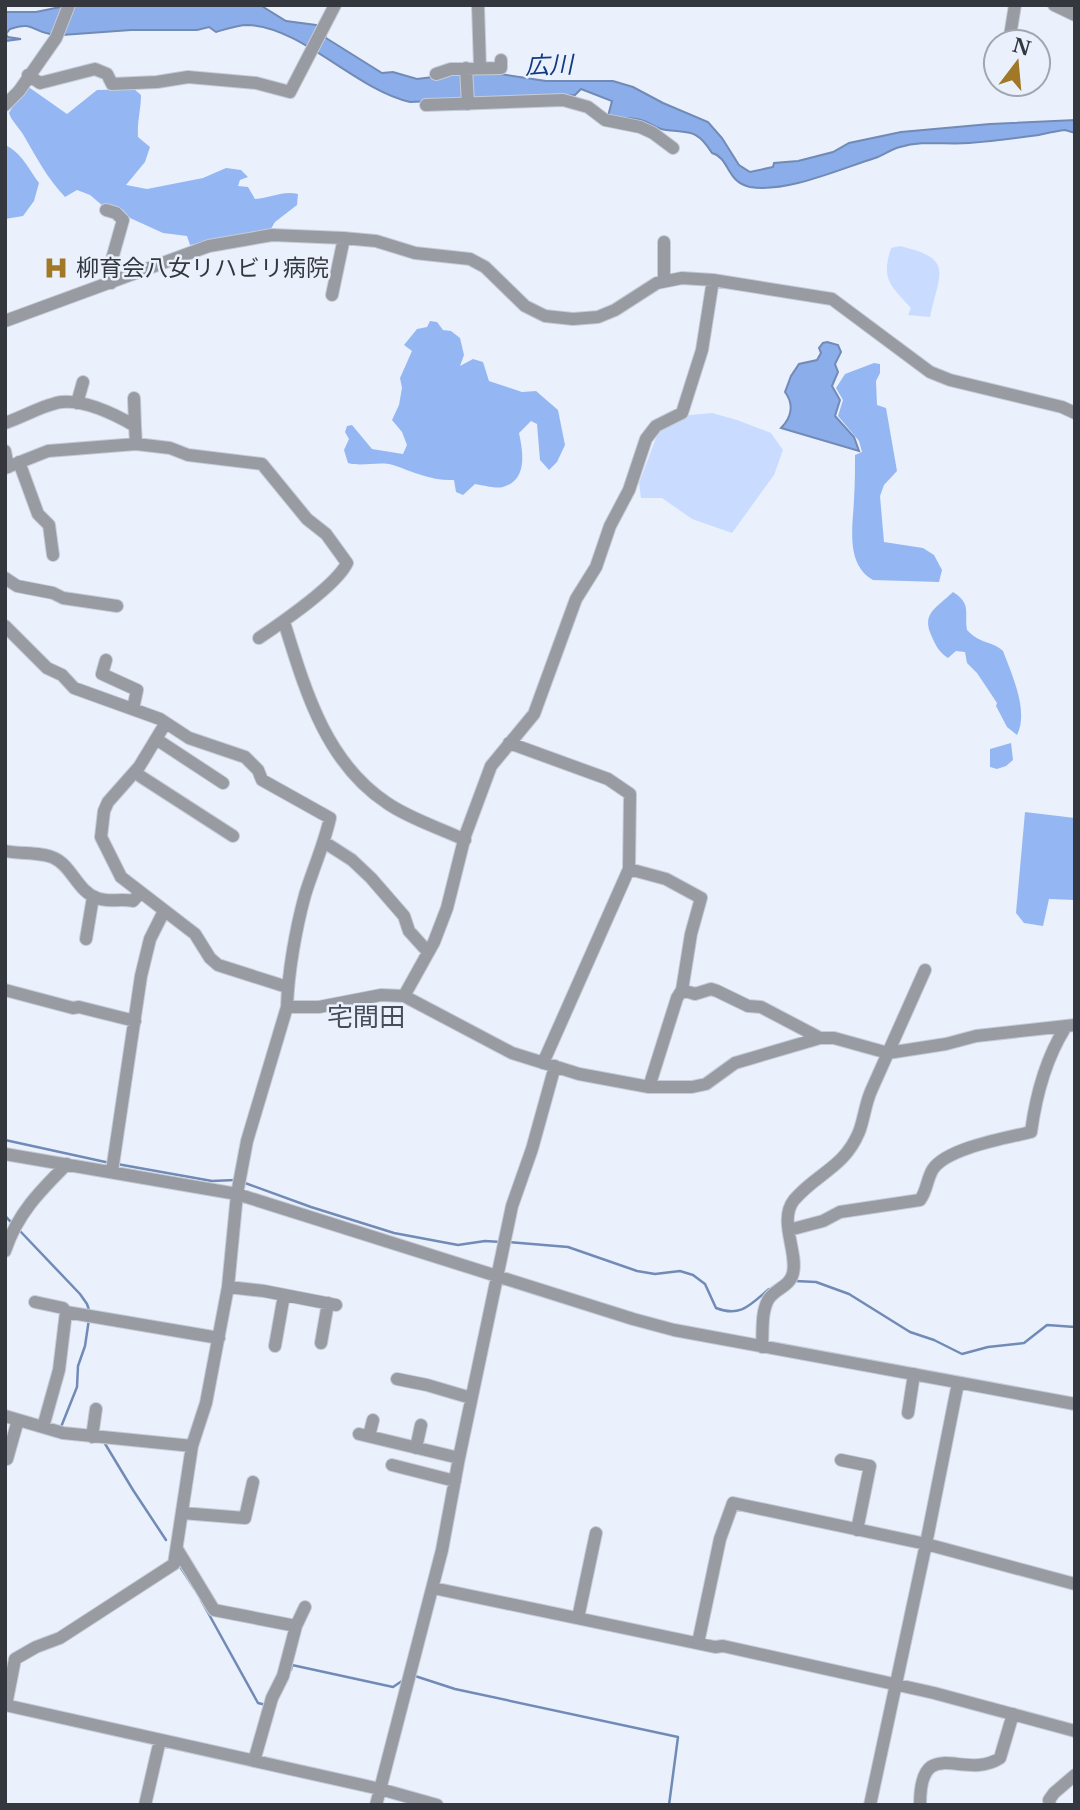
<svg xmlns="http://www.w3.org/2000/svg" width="1080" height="1810" viewBox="0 0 1080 1810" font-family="'Libre Baskerville','Noto Sans JP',serif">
<rect width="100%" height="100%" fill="#eaf1fd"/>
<path fill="#c9dcff" d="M900 246C954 259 940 271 930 317L908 315 911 308C890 285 881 279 891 248Z
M712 413 737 420 771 433 783 450 774 475 732 533 692 519 662 498H641L639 483 657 435 664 426 690 415Z"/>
<path fill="#94b7f4" d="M30 88 67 114 97 90 134 89 141 95C141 109 137 122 138 137L150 147 145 162 126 185 147 189 203 178 226 168 241 170 248 177 240 180 238 186 248 187 255 199C270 198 284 190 298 194L297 205 275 222 269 232 190 245 187 236 163 233 130 218 123 210 103 206 90 195 77 190 65 197C47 178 37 158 24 136 19 127 12 122 9 113L21 92Z
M5 145C21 152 29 169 39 183L34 201 23 216 5 219Z
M430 321 437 322 443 330 451 331 460 338 464 355 460 366 473 359 483 362 489 381 522 392 536 391 558 410 565 445 557 462 549 470 540 460 537 424 531 421 519 433C523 452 528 480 503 487 495 489 483 485 475 484L463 495 456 492 454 480C431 481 414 472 393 465 379 461 362 467 348 463L344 450 349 439 345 432 347 426 352 425 372 449 403 454 407 445 402 432 392 420 399 405 402 388 400 378 412 351 404 345 417 329 427 327Z
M874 363 880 364V373L876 381 877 405 886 408 897 471 884 485 880 496 884 542 923 548 934 555 942 570 939 582 873 580C845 564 853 526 854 499 855 484 855 469 855 455L862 452 859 441 838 416 843 400 836 388 845 374Z
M953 592C972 604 964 612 967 630 981 645 991 640 1003 651 1012 675 1029 711 1017 735L1007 727 996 706 997 703 977 673 967 663 965 652 956 651 948 658C939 652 936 646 932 637 920 613 938 607 953 592Z
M1011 743 1013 760 1006 766 997 769 990 767V749Z
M1025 812 1075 818V900L1049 899 1043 926 1024 923 1016 913Z"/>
<path fill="#8badea" stroke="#718ab6" stroke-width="2" d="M99 5H260L286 21 316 25 325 33 326 38 382 73 393 72 417 79 481 71 546 81H613L633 87 663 103 708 122 722 138 739 165 750 172 773 167 774 163 798 161 833 152 849 143 901 132 990 124 1075 120V133L1065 130C1056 131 1048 133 1039 135 1016 138 992 141 969 143 946 145 923 140 900 147 891 149 884 155 875 158 840 169 787 193 750 187 726 182 730 158 712 153 697 129 690 133 666 130 657 129 649 122 641 120 630 117 619 119 608 116L612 101 581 89 575 95 410 102C356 90 302 27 248 25 237 25 226 29 216 32L209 27 197 30H131L62 35C58 34 54 35 50 34 31 31 34 21 10 29L6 34 8 37 21 39 5 41V12H36L65 6Z
M827 342 838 345 841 352 835 364 838 372 832 386 840 400 835 416 854 437 859 451 781 428C792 417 794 404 785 392L791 376 799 364 817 360 821 353 819 348 823 343Z"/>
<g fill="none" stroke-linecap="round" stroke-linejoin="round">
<path stroke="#718ab6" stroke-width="2.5" d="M5 1140 110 1163
M117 1164 212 1181 235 1180
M245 1183 311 1207 394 1233 458 1245 485 1241 501 1242
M5 1216 13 1224
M20 1231 80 1294 87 1304 90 1313
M508 1242 568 1247 637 1271 655 1274 680 1271 693 1275 705 1284 716 1308C741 1318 751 1304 769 1289
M795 1281 816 1282 849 1294 910 1332 934 1340 962 1354 988 1347 1024 1343 1047 1325 1075 1327
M61 1427 77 1387 78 1366 85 1346 89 1319
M104 1442 133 1490 166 1540
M179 1565 194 1588
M201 1600 258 1703 266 1705
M291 1670 292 1665 393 1687 402 1681
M415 1676 455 1689 678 1737 669 1805"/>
<g stroke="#c6ccd7" stroke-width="14">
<path id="minor" d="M478 5 480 68
M1054 5 1075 15
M1010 36 1015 5
M466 68 468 104
M436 74 451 69 501 68V60
M28 75 40 83 95 69 107 74 112 84 157 82 188 77 256 83 290 92 335 5
M5 105 19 91 56 38 69 5
M426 105 563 100 588 107 605 120 640 127 653 133 673 148
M106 210 116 213 123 220 112 259 111 283
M664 242V281
M332 295 344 238
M5 321 209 246 272 235 343 238 376 241 415 253 470 259 485 267 525 306 545 316 573 319 598 317 615 310 657 283 682 278 713 280 832 299 930 372 950 380 1062 407 1075 413
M134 398 135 426
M77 403 83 382
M5 423C21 418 47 403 62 402 85 400 116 415 135 426L136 444
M5 451 8 467
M19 462 38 514 49 525 53 555
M5 468 48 451 136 444 170 448 188 455 262 464 307 519 326 534 347 563C336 586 281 623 259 638
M5 578 17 586 53 593 63 598 117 606
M284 622C305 689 325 762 387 803 410 819 440 828 465 840
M5 626 47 668 62 675 74 688 160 719 189 738 245 757 258 770 262 780 330 818C324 845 313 869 305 895 296 928 288 972 287 1007L247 1141 237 1194 228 1287 206 1403 192 1446 174 1564 60 1638 36 1647 15 1659 6 1705
M106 660 102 674 137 690 133 709
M165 724 139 767 108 802 104 811 101 837 121 877 195 934 210 958 218 965 287 987
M156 739 223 783
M509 743 608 779 630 794 629 869 543 1063
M140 776 233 836
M324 842 352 860 371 878 404 916 409 931 428 952
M5 851C19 854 43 852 54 858 72 866 77 891 97 898 109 903 120 898 133 901L140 893
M629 869 666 879 701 898 691 934 682 990 677 998 649 1087
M86 939 93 897
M5 990 73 1008 79 1007 135 1021
M682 990 695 994 711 989 717 991 748 1006 761 1007 820 1038
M404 996 434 942 447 908 465 836 491 766 534 714 576 599 596 567 610 526 629 490 646 439 656 426 682 413 702 350 713 280
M287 1007H319L381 995 404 996 512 1053 579 1074 649 1087H692L706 1084 735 1063 820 1038H834L888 1053 946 1044 976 1036 1075 1025
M5 1154 237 1194 633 1319 674 1330 1075 1404
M112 1171 141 976 150 939 164 911
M789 1230 823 1221 840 1212 920 1200C927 1191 927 1178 933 1169 947 1148 1006 1138 1031 1132 1036 1095 1045 1060 1065 1028
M5 1251C17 1214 40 1191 67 1164
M228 1287 264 1291 336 1305
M35 1302 63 1308 66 1312 59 1370 43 1427
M66 1312 219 1338
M321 1343 328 1303
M275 1346 284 1295
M762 1347C763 1332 761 1313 768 1300 774 1289 790 1287 793 1273 798 1252 778 1220 794 1200 817 1173 844 1168 859 1132 864 1119 865 1105 871 1091 889 1051 907 1010 925 970
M397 1379 427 1385 471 1398
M908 1413 914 1374
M5 1416 63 1433 192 1446
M359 1434 459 1458
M369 1436 373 1420
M92 1437 96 1409
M416 1448 421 1425
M7 1459 18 1420
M841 1460 870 1466 857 1530
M392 1465 455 1481
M182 1513 245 1518 253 1482
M177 1549 214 1610 296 1626 283 1676 272 1698 254 1761
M433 1588 715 1647 723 1646 934 1693 1075 1731
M578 1618 596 1533
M296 1626 305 1607
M698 1643 720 1539 733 1503 926 1544 1075 1584
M5 1705 380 1789 437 1805
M145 1805 160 1740
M376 1805 442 1550 459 1458 512 1206 532 1149 555 1066
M870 1805 926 1544 958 1383
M920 1805C920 1732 964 1782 1000 1758L1013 1714
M1050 1805 1049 1800 1054 1793 1075 1775"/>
</g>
<use href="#minor" stroke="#989ca2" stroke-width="12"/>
</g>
<defs>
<g id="hospital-bare" transform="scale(1.89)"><path d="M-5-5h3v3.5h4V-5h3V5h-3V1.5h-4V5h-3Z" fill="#a07826" stroke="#eaf1fd" stroke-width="2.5" paint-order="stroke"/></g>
</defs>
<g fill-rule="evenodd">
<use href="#hospital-bare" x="56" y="268"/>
</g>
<g text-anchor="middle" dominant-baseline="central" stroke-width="5" stroke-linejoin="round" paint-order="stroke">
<g font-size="23" fill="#34373d" stroke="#eaf1fd" text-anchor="start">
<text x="76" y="268">柳育会八女リハビリ病院</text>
</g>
<g font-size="24" font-style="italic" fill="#13397f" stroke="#eaf1fd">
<text transform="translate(549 65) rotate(-2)">広川</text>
</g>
<g font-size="26" fill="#474e5a" stroke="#eaf1fd">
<text x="366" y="1017">宅間田</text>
</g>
</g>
<rect width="1080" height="1810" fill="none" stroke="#34373d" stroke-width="14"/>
<g transform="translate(1017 63) rotate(16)"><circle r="33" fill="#eaf1fd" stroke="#a1a7b0" stroke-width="2"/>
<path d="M0-5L12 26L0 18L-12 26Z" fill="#a07826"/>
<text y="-10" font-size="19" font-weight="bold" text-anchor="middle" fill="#34373d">N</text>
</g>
</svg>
